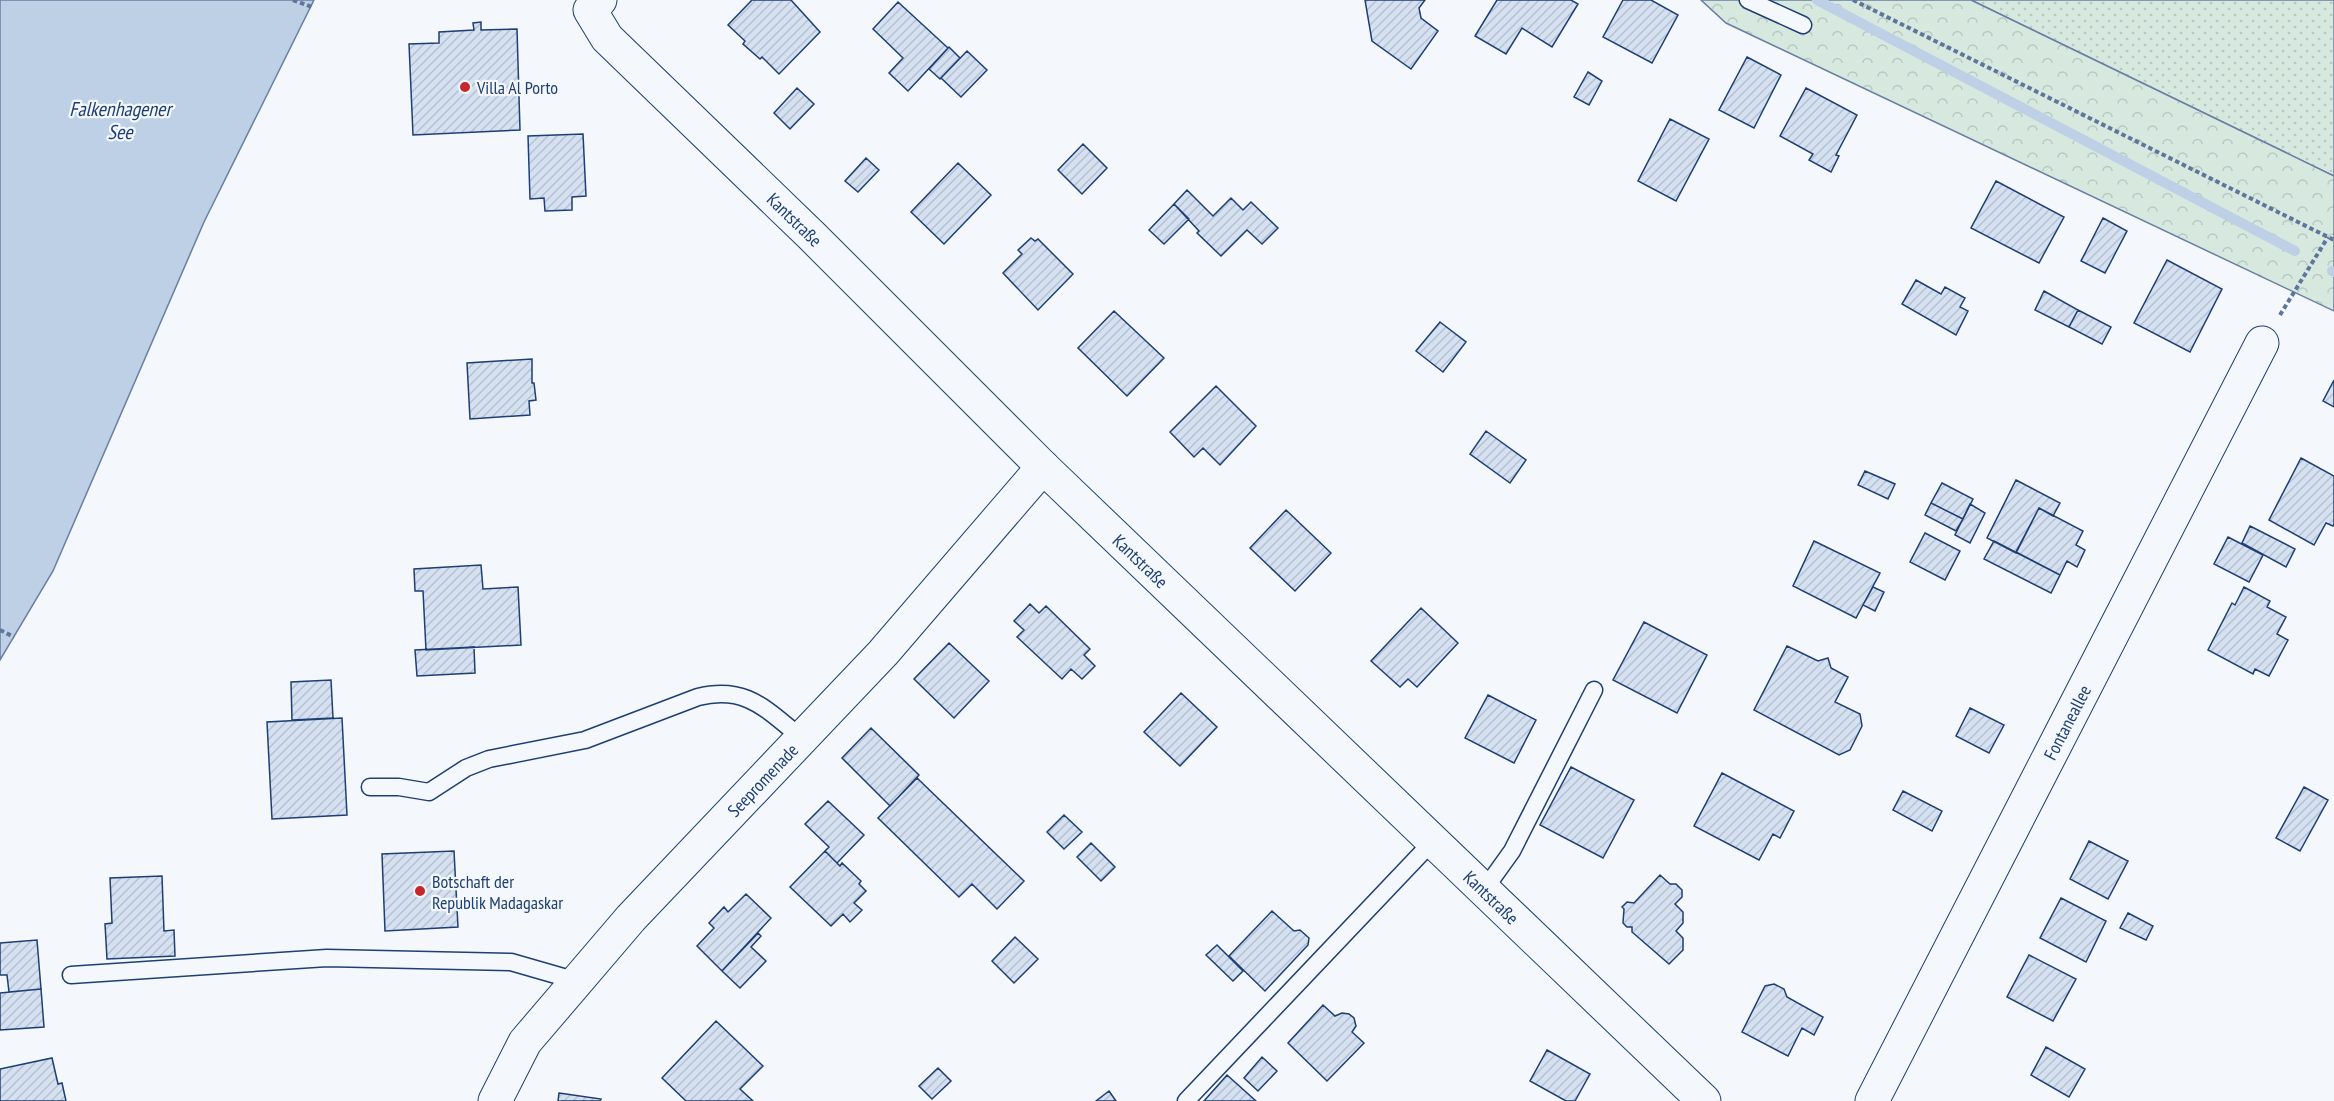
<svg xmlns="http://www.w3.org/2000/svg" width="2334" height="1101" viewBox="0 0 2334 1101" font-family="'PT Sans Narrow',sans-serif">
<defs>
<pattern id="grass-dots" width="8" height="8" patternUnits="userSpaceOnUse" patternTransform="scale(1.5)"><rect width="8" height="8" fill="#d7e8df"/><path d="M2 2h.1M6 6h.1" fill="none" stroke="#b8c8c3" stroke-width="1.8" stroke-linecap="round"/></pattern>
<pattern id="forest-crowns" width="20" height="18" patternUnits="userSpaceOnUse" patternTransform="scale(1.5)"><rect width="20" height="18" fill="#d7e8df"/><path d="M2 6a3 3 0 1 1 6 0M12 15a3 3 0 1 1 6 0" fill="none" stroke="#b8c8c3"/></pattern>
<pattern id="building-hatch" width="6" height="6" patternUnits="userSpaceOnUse" patternTransform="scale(1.5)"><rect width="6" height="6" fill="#d5e0f0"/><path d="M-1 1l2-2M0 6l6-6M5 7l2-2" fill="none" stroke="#b6c1d1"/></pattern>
</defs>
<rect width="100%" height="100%" fill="#f4f7fb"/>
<path fill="url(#grass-dots)" stroke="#687fa3" stroke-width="1.5" d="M1971 0H2334V176Z"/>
<path fill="url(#forest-crowns)" stroke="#687fa3" stroke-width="1.5" d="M1701 0H1971L2334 176V311L1726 23Z"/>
<path fill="#bed0e5" stroke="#687fa3" stroke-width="1.5" d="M0 0H314L204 222 53 571 0 660Z"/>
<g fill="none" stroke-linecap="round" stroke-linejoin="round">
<path stroke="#bed0e5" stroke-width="10" d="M1817 0 2295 251
M2332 271 2334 272"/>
</g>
<path fill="url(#building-hatch)" stroke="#1d3f73" stroke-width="1.5" d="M752 0H791L820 32 779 74 762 57 760 59 743 44 745 41 728 25Z
M1365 0H1425L1419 8 1421 18 1438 31 1411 69 1372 41Z
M1497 0H1571L1578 4 1552 47 1522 28 1506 54 1475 36Z
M1623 0H1651L1678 15 1652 63 1603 37Z
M898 2 948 48 908 91 889 73 903 58 873 29Z
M481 22V30L517 29 520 130 413 135 409 44 439 43V32L474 30 473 23Z
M949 47 960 58 940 79 929 69Z
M967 51 987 70 961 97 941 78Z
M1747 57 1781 75 1754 128 1719 110Z
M1588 72 1602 81 1589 105 1574 97Z
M797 88 814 104 790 129 774 113Z
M1806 88 1857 115 1836 155 1839 156 1831 172 1809 160 1813 154 1780 136Z
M1670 119 1709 139 1676 201 1638 181Z
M583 134 586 196 572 197V210L545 211 544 198 530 199 528 136Z
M1083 144 1107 168 1082 194 1058 170Z
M866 158 879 170 858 192 845 181Z
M958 163 991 195 944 244 911 212Z
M1996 181 2064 217 2039 263 1971 228Z
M1187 190 1213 216 1231 198 1243 210 1251 202 1278 228 1262 244 1247 230 1221 256 1197 233 1199 231 1174 204Z
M1174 204 1189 219 1164 244 1149 230Z
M2103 218 2127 231 2105 273 2081 261Z
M1031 238 1035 241 1038 239 1073 274 1038 310 1003 273 1022 254 1018 250Z
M2167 260 2222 289 2190 352 2134 323Z
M1916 280 1941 294 1945 287 1965 298 1960 307 1968 311 1956 335 1902 304Z
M2044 291 2078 310 2069 327 2035 310Z
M2078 310 2111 327 2102 344 2069 327Z
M1114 311 1164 358 1127 396 1078 348Z
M1440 322 1466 342 1443 372 1416 351Z
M532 359V383H534L536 400 529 401 530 415 470 419 467 363Z
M2334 380V407L2323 401Z
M1216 386 1256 426 1220 465 1203 448 1194 457 1170 432Z
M1486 431 1526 460 1510 483 1470 454Z
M2301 458 2334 476V524L2333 526 2326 523 2314 545 2269 520Z
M1865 471 1895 484 1888 499 1858 485Z
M2016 480 2060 503 2053 516 2039 508 2016 553 1987 538Z
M1942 483 1973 499 1963 519 1931 503Z
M1931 503 1963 519 1956 531 1925 515Z
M1970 504 1985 513 1970 543 1955 535Z
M2039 508 2083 531 2076 545 2085 550 2077 567 2067 561 2060 575 2016 552Z
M1286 510 1331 553 1295 591 1250 548Z
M2250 526 2295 549 2286 567 2242 543Z
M1925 533 1960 551 1945 580 1910 562Z
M2228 537 2263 555 2249 582 2214 564Z
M1814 541 1880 573 1856 618 1793 586Z
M1994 541 2060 575 2051 593 1984 559Z
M481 565 483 589 518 587 521 645 426 650 423 591H415L414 569Z
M1873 587 1884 592 1875 611 1863 605Z
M2244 587 2270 601 2267 607 2286 617 2277 634 2288 640 2269 676 2255 669 2253 674 2208 650 2232 603 2235 605Z
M1030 604 1039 613 1046 606 1090 649 1084 655 1095 666 1082 679 1071 669 1062 679 1017 637 1024 630 1014 621Z
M1421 608 1458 643 1417 687 1408 679 1400 687 1371 661Z
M1644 622 1707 655 1677 713 1613 680Z
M949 643 989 681 954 718 914 679Z
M1787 646 1818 661 1828 658 1831 668 1848 677 1835 702 1860 714 1862 726 1850 750 1839 755 1754 710Z
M474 647 475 673 417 676 415 650Z
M331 680 333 718 292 720 291 682Z
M1181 693 1217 727 1180 766 1144 732Z
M1488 695 1536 720 1514 763 1465 738Z
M1970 708 2004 725 1989 753 1956 736Z
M342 718 347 815 272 819 267 722Z
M871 728 919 775 890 806 842 758Z
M1571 767 1634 800 1603 858 1540 825Z
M1722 773 1794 811 1780 838 1773 834 1759 860 1694 826Z
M917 778 1024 881 997 909 972 884 959 897 878 818Z
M2304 787 2328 800 2300 851 2276 838Z
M1903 791 1942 811 1932 831 1893 810Z
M828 801 864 835 837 863 825 851 829 847 805 824Z
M1064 815 1082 832 1064 849 1047 832Z
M2089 841 2128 861 2108 899 2070 879Z
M1091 843 1115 867 1101 881 1077 857Z
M454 851 458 927 385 931 382 854Z
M825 851 840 866 842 863 861 881 859 884 866 891 854 903 862 910 850 922 843 914 831 926 790 887Z
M1660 875 1670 884H1676L1682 890V897L1675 904 1683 912V923L1676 931 1683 938V950L1669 964 1632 932V927H1627L1623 923 1624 909 1622 907 1627 902 1634 903Z
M162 876 164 931 174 930 175 956 107 959 105 924 112 923 110 878Z
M746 894 771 918 722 971 697 946 714 928 709 923 724 907 728 912Z
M2061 898 2106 921 2086 962 2040 938Z
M1272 911 1294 931 1300 930 1309 938 1308 945 1265 991 1229 956Z
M2128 913 2153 926 2146 940 2120 928Z
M758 933 761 936 751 947 766 961 740 988 722 971Z
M1015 937 1038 959 1014 983 992 961Z
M37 940 41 989 9 992 7 975H0V943Z
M1217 945 1243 971 1233 981 1206 955Z
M2029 955 2076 979 2053 1021 2007 997Z
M1774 984 1784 989 1787 997 1823 1017 1814 1035 1802 1028 1788 1056 1742 1032 1765 986Z
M41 989 44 1027 0 1030V993Z
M1323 1005 1335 1016 1342 1013 1349 1014 1354 1018 1356 1026 1352 1032 1364 1043 1327 1081 1288 1043Z
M716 1021 763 1066 740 1089 753 1101H686L662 1078Z
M2046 1047 2085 1069 2069 1097 2031 1075Z
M1547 1050 1590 1074 1575 1101H1566L1530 1081Z
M1262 1057 1277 1071 1258 1091 1244 1078Z
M52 1058 58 1084 62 1083 66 1101H0V1069Z
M938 1068 951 1081 932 1099 919 1086Z
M1227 1075 1256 1101H1204Z
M1109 1091 1116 1101H1096Z
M559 1093 601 1099 600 1101H558Z"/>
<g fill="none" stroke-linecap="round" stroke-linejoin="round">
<g stroke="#1d3f73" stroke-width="19">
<path id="lane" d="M1748 0 1803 25
M370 787H399L429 792 466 768 489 759 585 740 698 697C747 685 766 710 802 738
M1484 890 1512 851 1594 690
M71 975 327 958 511 962 577 981
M1186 1101 1433 841"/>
</g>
<g stroke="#1d3f73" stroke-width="35">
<g id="street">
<path id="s1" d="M600 0 590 10 607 38 812 236 1043 467 1704 1101"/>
<path id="s2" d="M495 1101 525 1042 631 918 883 653 1043 467"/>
<path id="s3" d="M1872 1101 2262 343"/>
</g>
</g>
<path stroke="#5e769c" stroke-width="4" stroke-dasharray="4.5 3" stroke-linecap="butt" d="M293 0 312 7
M1853 0 2334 240
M2280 315 2328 237
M0 630 14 637"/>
<use href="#lane" stroke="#f4f7fb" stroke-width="16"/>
<use href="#street" stroke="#f4f7fb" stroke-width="33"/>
</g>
<g fill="#c62828" stroke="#f4f7fb" stroke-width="2">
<circle cx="465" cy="87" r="6"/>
<circle cx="420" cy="891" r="6"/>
</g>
<g text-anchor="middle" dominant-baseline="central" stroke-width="4.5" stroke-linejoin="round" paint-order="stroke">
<g font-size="18" fill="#1d3f73" stroke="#f4f7fb" text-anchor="start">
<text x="477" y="87">Villa Al Porto</text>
<text x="432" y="881">Botschaft der<tspan x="432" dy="21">Republik Madagaskar</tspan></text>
</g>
<g font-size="18" fill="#1d3f73" stroke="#f4f7fb">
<text stroke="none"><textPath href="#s1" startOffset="308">Kantstraße</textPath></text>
<text stroke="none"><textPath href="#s1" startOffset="794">Kantstraße</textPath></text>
<text stroke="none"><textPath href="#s3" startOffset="426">Fontaneallee</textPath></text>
<text stroke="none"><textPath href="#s2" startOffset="420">Seepromenade</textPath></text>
<text stroke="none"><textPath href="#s1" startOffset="1280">Kantstraße</textPath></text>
</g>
<g font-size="20" font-style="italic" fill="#1d3f73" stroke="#f4f7fb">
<text x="120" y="109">Falkenhagener<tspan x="120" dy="23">See</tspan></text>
</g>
</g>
</svg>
